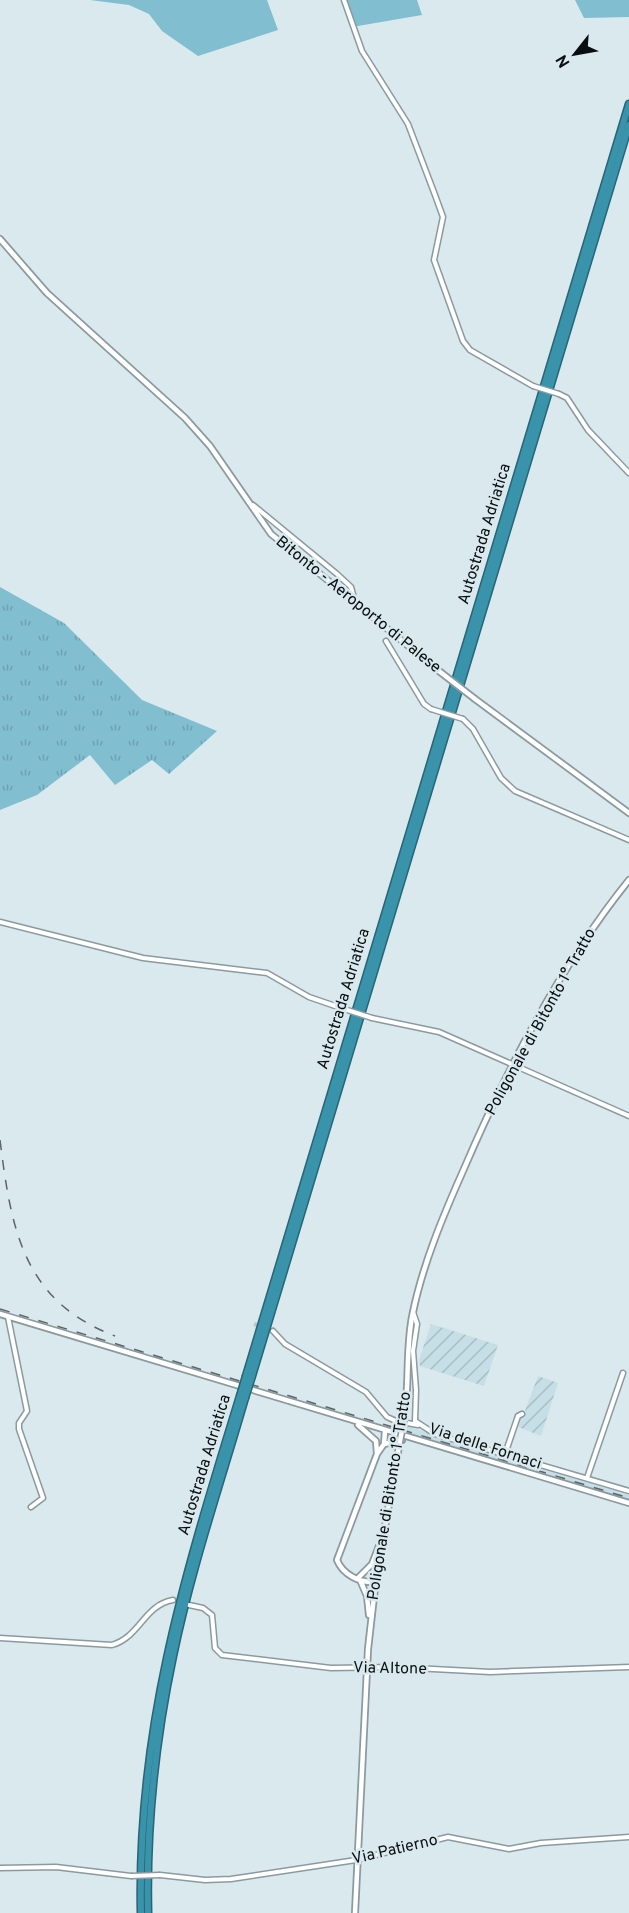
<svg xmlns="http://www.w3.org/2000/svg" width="629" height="1913" viewBox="0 0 629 1913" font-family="Overpass,sans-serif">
<defs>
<pattern id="industrial-furrows" width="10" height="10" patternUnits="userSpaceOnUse" patternTransform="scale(1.5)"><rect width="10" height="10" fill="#c6dee6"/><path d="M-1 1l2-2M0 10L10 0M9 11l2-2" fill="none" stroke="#a9bdc4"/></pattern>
<pattern id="grass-tufts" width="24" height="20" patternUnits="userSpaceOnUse" patternTransform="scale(1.5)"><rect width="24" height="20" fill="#80bed0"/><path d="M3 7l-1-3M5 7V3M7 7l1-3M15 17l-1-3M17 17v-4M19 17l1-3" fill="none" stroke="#6da2b2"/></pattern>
</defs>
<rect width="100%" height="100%" fill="#d9e9ee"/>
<path fill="#c6dee6" d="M406 1426 629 1494V1500L405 1433Z"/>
<path fill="url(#industrial-furrows)" d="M431 1324 498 1345 484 1386 420 1366 419 1360Z
M538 1376 558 1383 541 1436 516 1426 519 1418 523 1416Z"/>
<path fill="url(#grass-tufts)" d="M0 587 64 623 142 700 217 731 169 774 152 760 115 785 90 755 37 795 0 810Z"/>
<path fill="#80bed0" d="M90 0H267L278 30 198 56 162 31 149 14 129 5Z
M343 0H417L422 15 352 27Z
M575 0H629V17L584 18Z"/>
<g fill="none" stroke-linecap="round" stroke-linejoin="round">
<path stroke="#bac8cd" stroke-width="4" stroke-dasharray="4 2" stroke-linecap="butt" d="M254 1324 273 1331"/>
<g stroke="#8b9a9f" stroke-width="7">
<path id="street" d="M344 0 362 51 408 124 435 195 443 217 434 260 463 341 470 350 533 386
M559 394 567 398 588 430 629 473
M253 505 337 574 351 587 355 602
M386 641 424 704 431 709
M463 719 473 729 501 778 515 791 629 840
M0 922 143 958 267 973 309 997 341 1008
M372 1018 439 1032 629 1116
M413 1312 417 1324 413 1351 416 1390 415 1421 435 1434 629 1491
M8 1317 27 1411 19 1423V1429L43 1498 31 1507
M273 1331 285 1344 366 1392 387 1417 396 1421 418 1425
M505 1454 518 1416 522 1414
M587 1478 623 1373
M189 1605 203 1608 212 1615 215 1648 222 1655 331 1668 395 1667 490 1672 629 1667
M0 1638 112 1645C140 1637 144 1605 173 1600
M0 1868 56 1867 131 1876
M160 1875 205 1880 231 1879 356 1860 448 1837 509 1849 541 1843 629 1837"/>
</g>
<g stroke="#8b9a9f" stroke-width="8">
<path id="secondary" d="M0 239 47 293 185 418 210 446 271 534 439 671
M475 699 629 813
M0 1314 629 1503
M404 1420C410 1384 405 1347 413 1312 423 1264 443 1216 463 1171 505 1073 562 963 629 880
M358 1425 376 1441 377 1454
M384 1444 402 1440
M358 1578 372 1564 379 1546
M360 1580 367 1596 369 1615
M375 1582C360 1583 343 1575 337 1560L377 1454 384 1444 385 1431
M355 1913 368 1649 376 1579 399 1446"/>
</g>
<g stroke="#286575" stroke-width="9">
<path id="highway" d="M246 1376 629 104
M252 1376 629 125
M141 1913C137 1726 186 1572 240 1396
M148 1913C146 1827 155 1741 173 1656 191 1569 220 1484 245 1398"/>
</g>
<use href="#street" stroke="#fff" stroke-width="4"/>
<use href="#secondary" stroke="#fff" stroke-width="4.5"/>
<use href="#highway" stroke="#3993ab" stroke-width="6"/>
<path stroke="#5c6668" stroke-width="1.5" stroke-dasharray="10 10" stroke-linecap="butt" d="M0 1140C11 1227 22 1301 115 1336
M0 1309 629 1498"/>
<g stroke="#8b9a9f" stroke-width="7" stroke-linecap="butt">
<path id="street-bridge" d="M533 386 559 394
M431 709 463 719
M341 1008 372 1018
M131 1876 160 1875"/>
</g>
<g stroke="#8b9a9f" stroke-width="8" stroke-linecap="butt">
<path id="secondary-bridge" d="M439 671 475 699
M399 1446 404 1420"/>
</g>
<g stroke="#286575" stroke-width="9" stroke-linecap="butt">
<path id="highway-bridge" d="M240 1396 246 1376
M245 1398 252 1376"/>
</g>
<use href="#street-bridge" stroke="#fff" stroke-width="4"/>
<use href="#secondary-bridge" stroke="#fff" stroke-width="4.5"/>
<use href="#highway-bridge" stroke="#3993ab" stroke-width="6"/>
</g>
<g text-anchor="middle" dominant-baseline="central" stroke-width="5" stroke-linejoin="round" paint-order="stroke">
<g font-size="16" fill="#090f10" stroke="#d9e9ee">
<text transform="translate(485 534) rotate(-73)">Autostrada Adriatica</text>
<text transform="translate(358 605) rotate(39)">Bitonto - Aeroporto di Palese</text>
<text transform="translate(344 999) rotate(-73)">Autostrada Adriatica</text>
<text transform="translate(541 1022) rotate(-61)">Poligonale di Bitonto 1° Tratto</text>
<text transform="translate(485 1447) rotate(18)">Via delle Fornaci</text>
<text transform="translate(205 1465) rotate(-73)">Autostrada Adriatica</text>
<text transform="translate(390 1496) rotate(-81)">Poligonale di Bitonto 1° Tratto</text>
<text transform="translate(390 1669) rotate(1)">Via Altone</text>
<text transform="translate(395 1850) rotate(-13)">Via Patierno</text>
</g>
</g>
<g transform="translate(575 54) rotate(239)" stroke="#d9e9ee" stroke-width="4.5" paint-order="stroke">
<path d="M0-4.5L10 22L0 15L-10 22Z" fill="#090f10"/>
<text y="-9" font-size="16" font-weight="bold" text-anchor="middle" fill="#090f10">N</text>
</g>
</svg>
